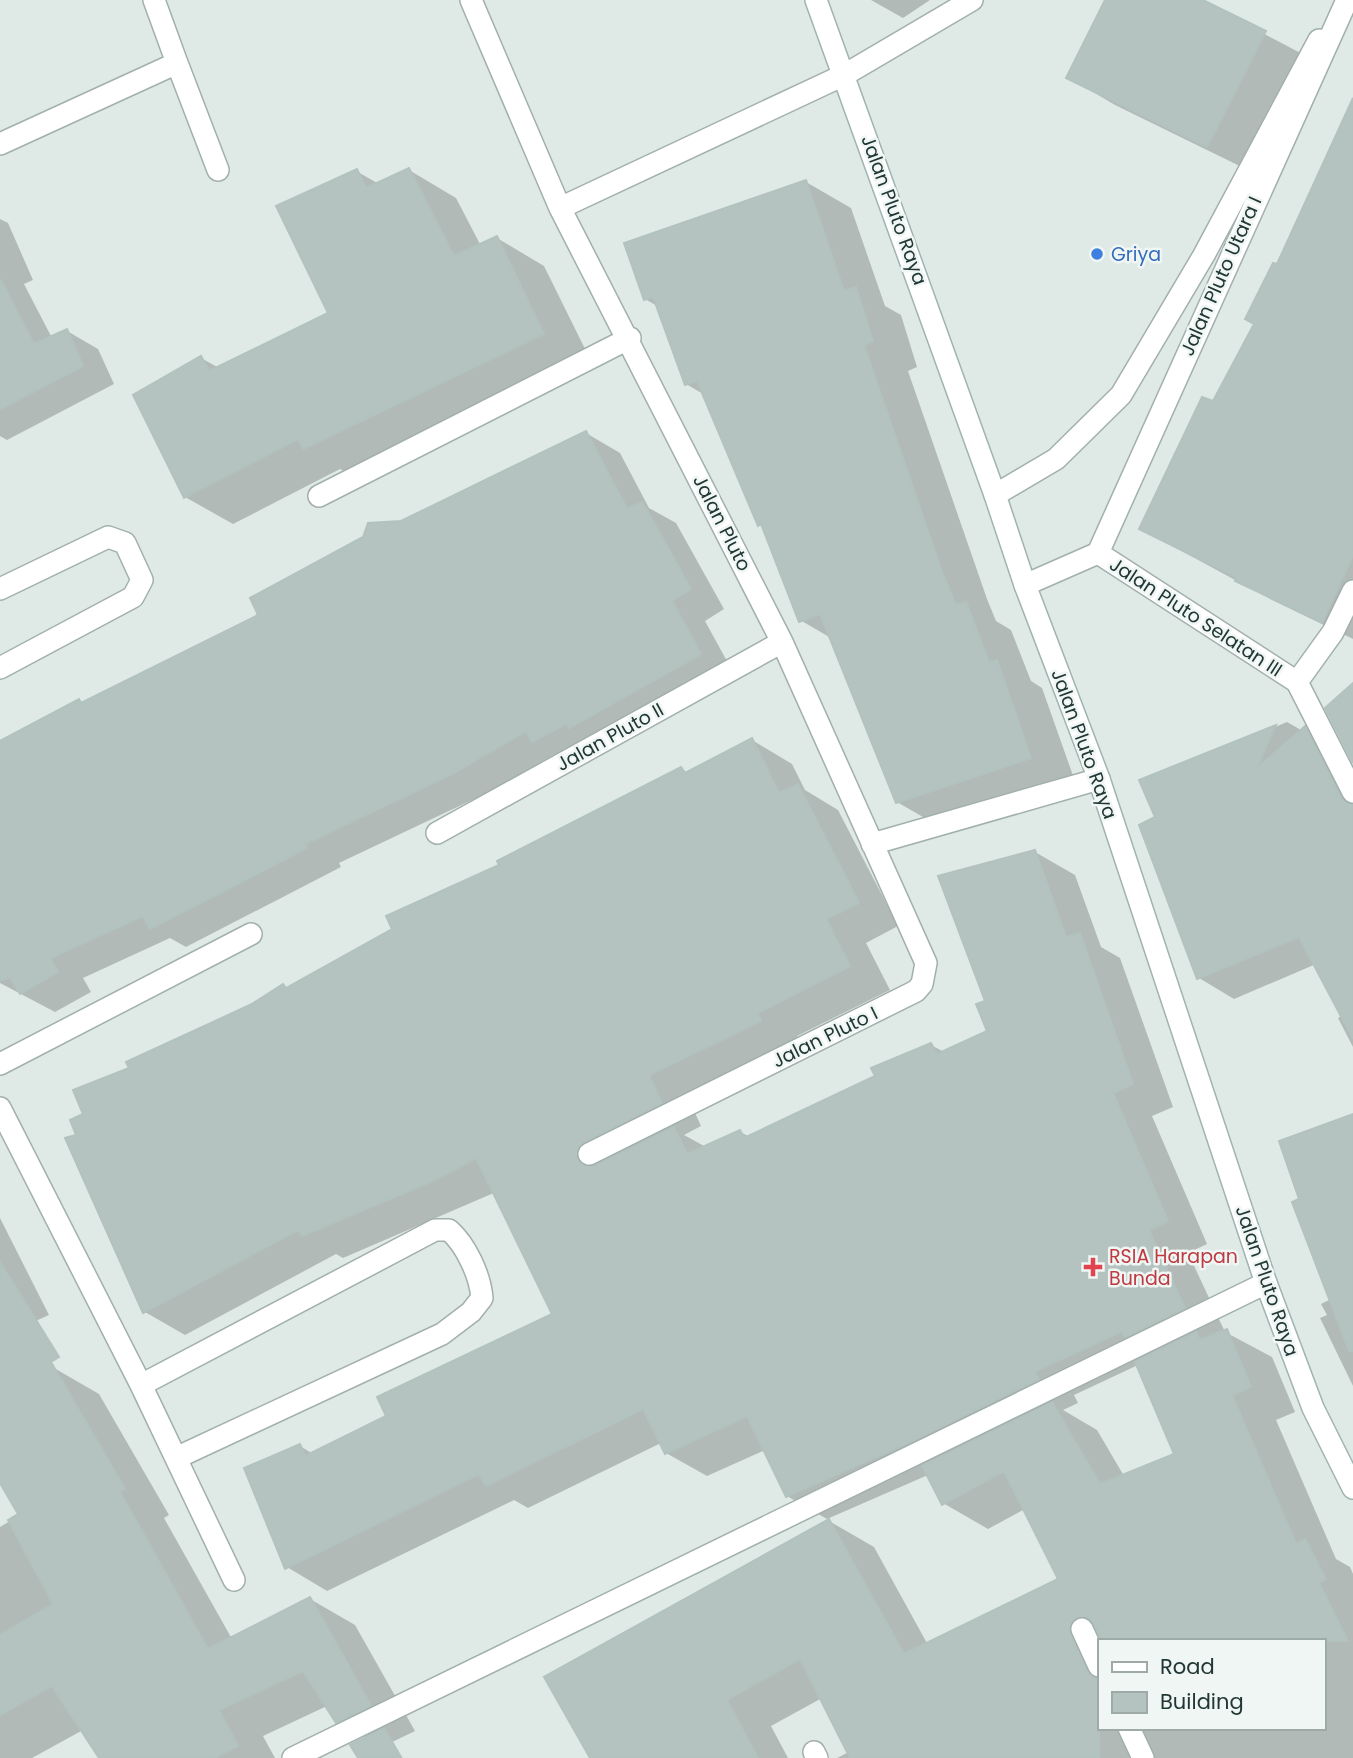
<svg xmlns="http://www.w3.org/2000/svg" width="1353" height="1758" viewBox="0 0 1353 1758" font-family="Poppins,sans-serif">
<rect width="100%" height="100%" fill="#dfe9e6"/>
<path fill="#0003" fill-rule="evenodd" d="M871 0H930L903 18Z
M1107 0H1199L1312 59 1254 173 1115 105 1068 77Z
M1353 120V639L1272 600 1141 529 1256 324 1278 266Z
M409 170 456 198 481 246 497 238 544 266 591 361 351 475 340 469 233 524 185 497 201 358 219 368 330 313 356 171 379 184Z
M806 182 851 208 885 306 901 315 917 367 908 371 987 599 996 621 1011 630 1031 681 1042 688 1076 784 942 828 897 802 831 638 800 620 765 528 759 525 705 395 686 384 659 307 645 299Z
M0 219 8 223 33 280 24 284 52 338 67 331 98 349 114 384 7 440 0 436Z
M586 433 620 453 649 508 676 523 724 609 705 621 734 674 568 761 555 754 491 791 339 863 341 867 186 947 170 938 83 978 91 992 55 1012 0 983V741L79 701 84 704 260 616 402 523Z
M1287 722 1301 730 1305 728 1340 748 1353 774V1047L1338 1018 1343 1015 1316 964 1234 999 1199 978 1157 818 1142 781Z
M752 740 792 764 805 790 838 810 898 926 866 943 890 990 797 1036 801 1044 690 1102 701 1126 684 1135 706 1147 740 1132 750 1137 877 1077 931 1045 944 1052 989 1031 988 1002 1035 852 1075 875 1101 947 1120 958 1173 1107 1152 1116 1207 1244 1188 1253 1225 1332 1272 1357 1295 1412 1276 1420 1336 1559 1350 1567 1353 1574V1758H837L849 1752 822 1698 771 1726 788 1758H592L829 1521 874 1547 928 1645 1060 1580 1025 1509 988 1529 943 1503 928 1475 827 1519 787 1496 765 1450 707 1476 666 1453 661 1443 528 1508 514 1500 327 1591 287 1567 300 1446 313 1454 388 1417 555 1315 496 1192 343 1258 336 1254 185 1335 145 1312 78 1136 85 1115 131 1069 283 986 288 989 395 930 501 866 681 769 689 773ZM1138 1365 1176 1455 1124 1476 1097 1430 1063 1410 1078 1403 1074 1395ZM1066 1615 1102 1636V1640L1064 1618ZM1099 1641H1323V1728H1099Z
M1353 1116V1386L1320 1318 1327 1315 1321 1304 1331 1299 1301 1200Z
M0 1218 49 1315 0 1337Z
M54 1368 99 1394 169 1515 164 1518 232 1639 310 1599 355 1625 415 1731 382 1747 337 1721 327 1706 263 1736 275 1758H101L83 1730 32 1758H0V1527L20 1515 0 1479V1393Z"/>
<path fill="#b4c3bf" stroke="#b2c2be" stroke-width="2" d="M1105 0H1203L1266 31 1207 147 1066 78Z
M1353 98V555L1322 622 1235 581 1236 577 1139 529 1202 397 1213 401 1254 324 1245 319 1273 263 1277 264Z
M409 168 454 256 497 236 544 334 303 449 298 439 184 498 133 395 201 356 209 371 328 313 276 206 357 169 366 188Z
M806 180 844 291 856 287 873 341 864 345 942 572 956 605 966 602 989 662 997 660 1031 758 896 803 820 614 799 622 761 524 758 526 697 381 685 385 653 297 644 300 624 243Z
M0 279 34 344 67 329 83 366 0 409Z
M586 431 627 509 642 502 691 589 672 601 701 654 569 728 567 723 532 742 526 731 456 772 305 844 307 848 150 929 143 916 50 958 58 972 20 994 10 977 0 981V741L79 699 81 703 258 615 250 598 363 537 368 523 401 521Z
M1353 683V763L1325 708Z
M1276 725 1256 769 1305 726 1341 798 1353 805V1039L1299 937 1197 979 1139 825 1155 817 1139 780Z
M752 738 779 793 798 784 859 903 826 919 850 966 758 1013 761 1021 651 1074 650 1078 662 1103 583 1143 576 1153 578 1160 588 1167 595 1166 674 1127 687 1154 740 1130 744 1138 875 1076 871 1068 931 1043 937 1054 987 1031 976 1004 985 1001 938 876 1035 850 1066 937 1080 933 1133 1084 1113 1093 1168 1221 1149 1230 1185 1308 1125 1337 1122 1331 1034 1372 1039 1379 910 1442 786 1497 747 1416 665 1454 643 1409 486 1486 479 1474 285 1569 244 1468 300 1444 305 1456 386 1416 377 1397 552 1314 476 1158 435 1180 302 1236 298 1230 143 1313 65 1138 76 1135 70 1120 83 1114 73 1090 129 1068 126 1062 252 1004 283 984 286 988 392 929 386 916 499 865 497 861 681 767 685 773Z
M1353 1114V1351H1349L1292 1202 1299 1199 1279 1141Z
M0 1262 59 1357 51 1362 125 1489 120 1492 208 1649 310 1597 371 1705 336 1723 303 1671 219 1710 238 1746 214 1758H99L52 1686 0 1715V1635L53 1604 8 1520 18 1514 0 1483Z
M1227 1329 1251 1387 1232 1395 1296 1544 1305 1539 1326 1579 1319 1583 1348 1641H1102L1090 1619 1076 1617 1069 1627 1070 1634 1087 1672 1099 1679V1758H850L800 1659 727 1700 758 1758H590L544 1677 829 1519 904 1654 1058 1579 1004 1471 942 1505 922 1466 1052 1402 1100 1484 1174 1454 1135 1362 1196 1332 1200 1340Z
M384 1728 401 1757 358 1758 350 1745Z"/>
<g fill="none" stroke-linecap="round" stroke-linejoin="round">
<g stroke="#a2b0ad" stroke-width="24">
<path id="lane" d="M995 495 1056 459 1121 395 1204 255 1319 40"/>
</g>
<g stroke="#a2b0ad" stroke-width="24">
<path id="street" d="M471 0 560 208 782 642 926 963 922 984 916 991 589 1154
M177 63 218 170
M0 144 177 63 154 0
M560 208 846 74 972 0
M319 496 630 338
M1098 553 1347 0
M1098 553 1297 682 1353 792
M1025 585 1098 553
M0 589 108 537 125 543 142 580 133 597 0 668
M1297 682 1333 632 1353 591
M437 833 782 642
M872 844 1099 779
M0 1064 251 934
M0 1108 141 1385 234 1580
M141 1385 435 1230H449C466 1245 480 1275 482 1298L471 1312 442 1334 176 1458
M1082 1629 1099 1666
M1129 1728 1143 1758
M814 1752 817 1758
M293 1758 1266 1283"/>
</g>
<g stroke="#9fb4b0" stroke-width="24">
<path id="secondary" d="M816 0 995 495 1025 585 1099 779 1266 1283 1313 1408 1353 1488"/>
</g>
<use href="#lane" stroke="#fff" stroke-width="21"/>
<use href="#street" stroke="#fff" stroke-width="21"/>
<use href="#secondary" stroke="#fff" stroke-width="21"/>
</g>
<circle fill="#3f7fe0" stroke="#eff6f3" stroke-width="2.5" cx="1097" cy="254" r="7"/>
<path fill="#e0444e" stroke="#eff6f3" stroke-width="2.5" d="M1089.5 1256.5h7v7h7v7h-7v7h-7v-7h-7v-7h7z"/>
<g text-anchor="middle" dominant-baseline="central" stroke-width="5" stroke-linejoin="round" paint-order="stroke">
<g font-size="19" fill="#213735" stroke="#eff6f3">
<text transform="translate(894 210) rotate(70)">Jalan Pluto Raya</text>
<text transform="translate(1221 276) rotate(-66)">Jalan Pluto Utara I</text>
<text transform="translate(722 523) rotate(63)">Jalan Pluto</text>
<text transform="translate(1196 617) rotate(33)">Jalan Pluto Selatan III</text>
<text transform="translate(610 737) rotate(-29)">Jalan Pluto II</text>
<text transform="translate(1084 744) rotate(70)">Jalan Pluto Raya</text>
<text transform="translate(825 1037) rotate(-26)">Jalan Pluto I</text>
<text transform="translate(1267 1281) rotate(71)">Jalan Pluto Raya</text>
</g>
<g font-size="19" fill="#366cbe" stroke="#eff6f3" text-anchor="start">
<text x="1111" y="254">Griya</text>
</g>
<g font-size="19" fill="#be3a42" stroke="#eff6f3" text-anchor="start">
<text x="1109" y="1256">RSIA Harapan<tspan x="1109" dy="22">Bunda</tspan></text>
</g>
</g>
<rect x="1098" y="1639" width="228" height="91" fill="#eff6f3" stroke="#9daaa7" stroke-width="2"/>
<rect x="1112" y="1662" width="35" height="10" fill="#ffffff" stroke="#9daaa7" stroke-width="2"/>
<text x="1160" y="1674" font-size="21" fill="#213735">Road</text>
<rect x="1112" y="1692" width="35" height="21" fill="#b4c3bf" stroke="#9daaa7" stroke-width="2"/>
<text x="1160" y="1709" font-size="21" fill="#213735">Building</text>
</svg>
